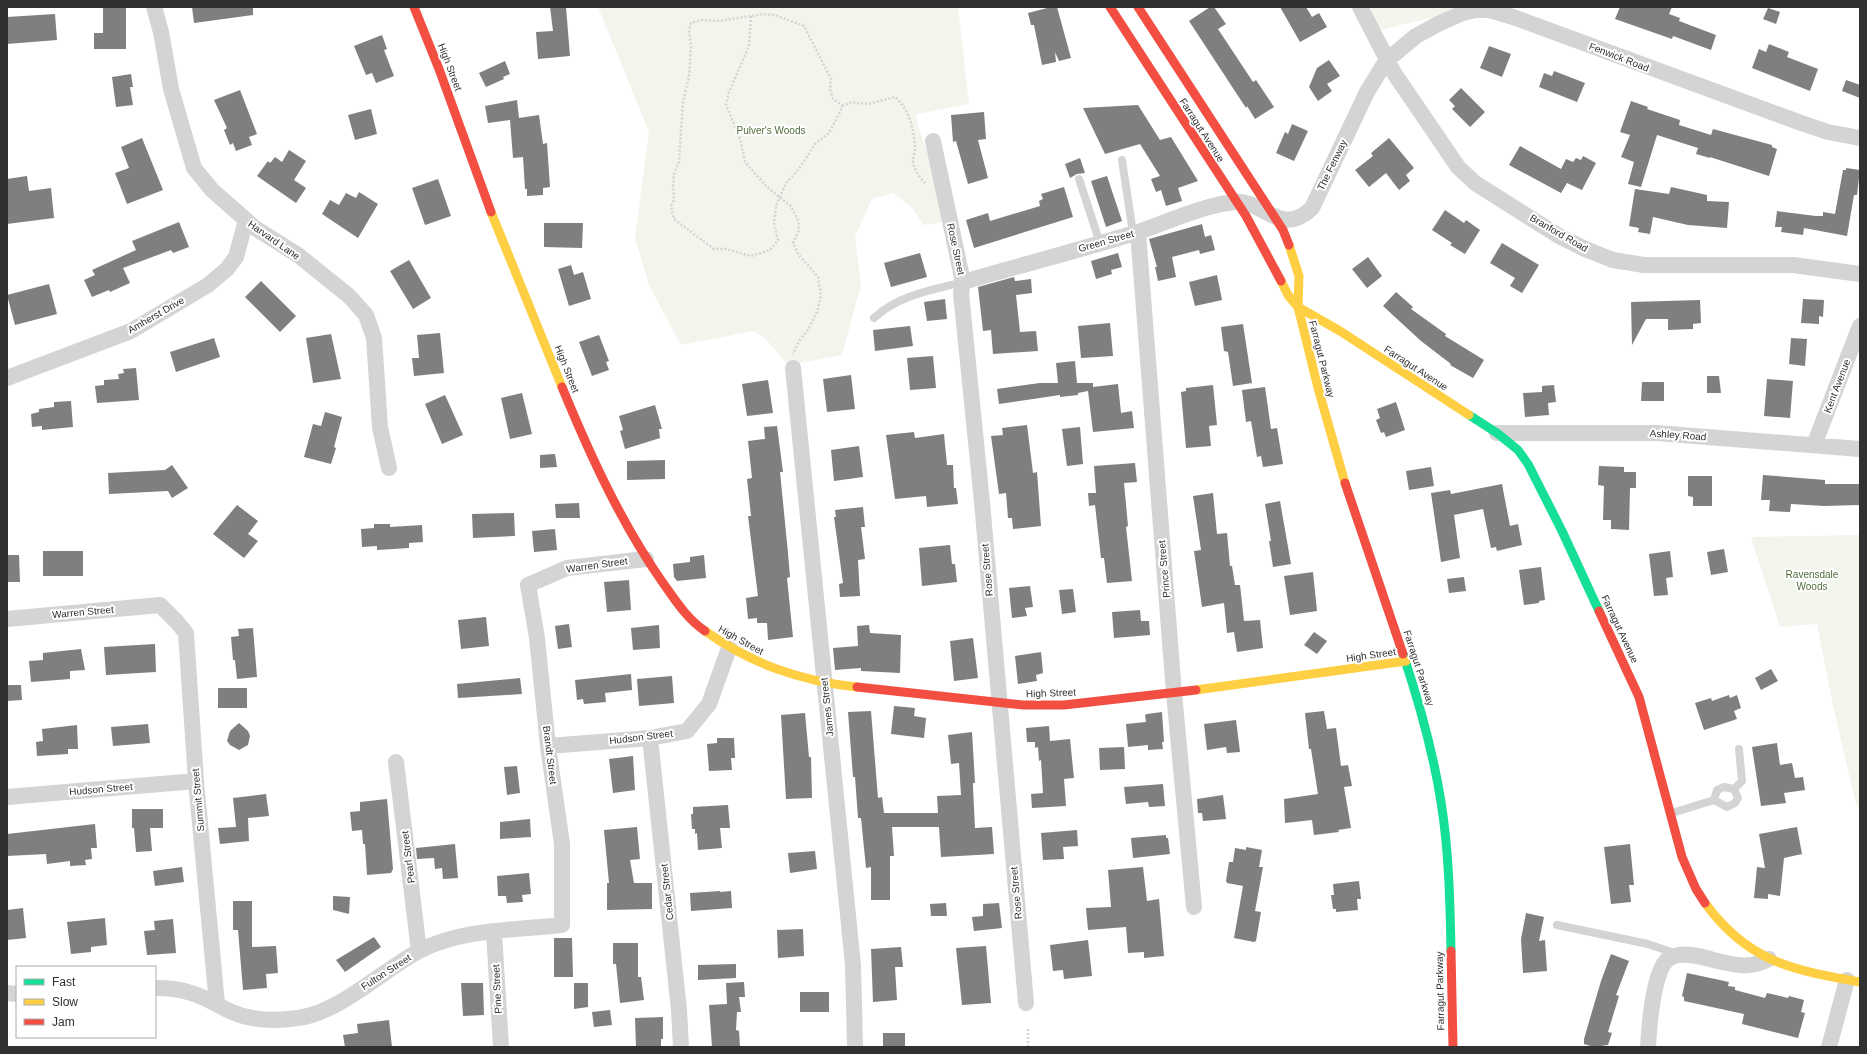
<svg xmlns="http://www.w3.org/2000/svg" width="1867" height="1054" viewBox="0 0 1867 1054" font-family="Helvetica,sans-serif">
<rect width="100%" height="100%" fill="#fff"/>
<path fill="#f1f5ec" d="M598 7H958L969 104 916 114 918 126 935 174 944 222 924 225 912 208 893 193 872 199 855 236 861 285 842 355 788 365 765 338 753 331 681 345 649 285 635 238 649 132Z
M1369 7H1459L1434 17 1380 30Z
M1860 535V809L1856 804 1833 706 1817 624 1780 627 1751 537Z"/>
<path fill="#7f7f7f" d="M103 7H126V49H94V33H103Z
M192 7H253V15L194 23Z
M550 7H566L570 56 538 59 536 32 553 31Z
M1051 7H1057L1071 58 1059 61 1055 52 1056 62 1042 65 1034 25H1031L1028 13Z
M1210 7H1214L1226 24 1218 29 1253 82 1256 80 1274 107 1255 119 1247 106 1246 108 1189 21Z
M1280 7H1306L1312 17 1319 13 1327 27 1300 42Z
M1620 7H1672L1669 14 1680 18 1679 21 1716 35 1711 50 1673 36 1672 39 1615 19Z
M1768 8 1780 12 1776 24 1763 19Z
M55 14 57 40 7 44V17Z
M382 35 387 49 384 50 394 76 376 83 372 73 366 75 354 46Z
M1769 44 1789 52 1787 57 1818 69 1810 91 1752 68 1759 49 1766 52Z
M1489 46 1511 54 1502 77 1480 68Z
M1329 60 1340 76 1327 84 1332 91 1318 101 1309 87 1317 68Z
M505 61 510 74 503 77 504 79 486 87 479 73Z
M1554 71 1585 83 1577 102 1539 87 1544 73 1552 76Z
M131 74 133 87H130L133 105 116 107 112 77Z
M1846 80 1860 85V98L1842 91Z
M1461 88 1485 112 1470 127 1452 109 1455 106 1449 100Z
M240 90 257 134 249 137 252 145 236 151 233 143 230 145 224 130 227 128 214 100Z
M517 100 519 118 539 115 543 144 547 143 550 187 543 188V195L527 196V189H525L523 157 513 158 510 120 488 123 485 106Z
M1631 101 1648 107 1647 109 1680 120 1679 125 1711 135 1713 129 1772 145V147L1777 149 1769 176 1710 157V158L1696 154 1698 148 1657 135 1641 187 1628 184 1634 162 1621 157 1630 135 1620 132Z
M1138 105 1160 140 1171 137 1198 181 1178 188 1182 201 1166 206 1161 190 1156 192 1151 179 1160 176 1140 144 1105 154 1083 108Z
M371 109 377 134 355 140 348 115Z
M984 112 986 139 978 140 988 178 968 184 956 141 953 142 951 115Z
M1292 124 1308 131 1294 161 1276 153 1285 132 1288 134Z
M142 138 163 190 127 204 115 173 129 168 121 147Z
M1389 138 1414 168 1406 175 1410 181 1399 190 1386 173 1369 187 1355 170 1373 156 1371 153Z
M1520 146 1561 169 1566 159 1573 162 1576 158 1581 160 1583 156 1596 163 1582 190 1567 183 1561 193 1509 165Z
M289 150 306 161 294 180 306 188 296 203 257 176 268 161 270 163 275 157 282 162Z
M1080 158 1085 173 1077 174 1070 178 1065 164Z
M1846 168 1860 170 1857 195H1854L1847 236 1804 228 1803 235 1781 232 1782 227H1775L1777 211 1816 216H1823V212L1835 214 1843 170H1846Z
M27 176 29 191 51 188 54 218 7 224V179Z
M1107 176 1122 221 1106 227 1091 181Z
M438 179 451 216 425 225 412 188Z
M1064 187 1073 217 974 248 966 220 988 213 990 221 1040 206 1039 201 1043 199 1041 194Z
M1671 187 1707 195V201L1729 202 1727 228 1688 225 1653 217 1650 234 1638 232 1639 228 1629 226 1635 189 1669 194Z
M359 192 378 204 358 238 322 214 330 200 339 205 346 193 356 198Z
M1445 210 1464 223 1466 220 1480 230 1465 254 1450 245 1452 243 1432 230Z
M179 222 189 247 173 253 171 250 123 268 130 283 110 292 109 290 92 297 84 280 95 275 92 270 136 250 132 241Z
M544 223H583L582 248 544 247Z
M1202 224 1205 237 1211 235 1215 250 1200 254 1199 250 1172 257 1176 277 1158 281 1155 267H1157L1149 239Z
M1502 243 1539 265 1522 293 1510 286 1515 278 1490 263Z
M920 253 927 277 891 287 884 263Z
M1118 253 1122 267 1111 270 1112 274 1096 279 1091 261Z
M1368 257 1382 276 1367 288 1352 269Z
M409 260 431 298 413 309 390 271Z
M571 265 574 275 583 272 591 299 569 306 558 269Z
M1217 275 1222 300 1195 306 1189 282Z
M1014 277 1015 281 1031 279 1032 293 1016 295 1020 332 1036 331 1038 351 993 354 991 330 983 331 978 287Z
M261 281 296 316 280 332 245 297Z
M49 284 57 314 15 325 7 295Z
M1396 292 1413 307 1411 309 1446 334 1445 336 1484 360 1473 378 1450 365 1451 364 1421 341 1383 306Z
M945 299 947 319 927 321 924 302Z
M1803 299 1824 300 1823 317 1819 316V324L1801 323Z
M1700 300 1701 323 1693 324V329L1668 330V319H1646L1632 345 1631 302Z
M1110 323 1113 356 1081 358 1078 326Z
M1243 324 1252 383 1233 386 1228 352 1224 351 1221 327Z
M910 326 913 346 875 351 873 330Z
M440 333 444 373 414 376 412 358H419L417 335Z
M331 334 341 379 313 383 306 338Z
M599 335 609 361 606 362 609 370 592 376 579 342Z
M214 338 220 357 176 372 170 352Z
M1791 338 1807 339 1805 366 1789 364Z
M933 356 936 388 910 390 907 358Z
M1075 361 1077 383H1093V387L1118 384 1121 413 1132 411 1134 428 1093 432 1088 391 1078 393V395L1060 397V395L999 404 997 389 1040 383H1058L1056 363Z
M136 368 139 400 97 403 95 386 104 385V380L119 379 118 374 124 373 123 369Z
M851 375 855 409 827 412 823 379Z
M1707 376H1719L1721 393H1707Z
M1767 379 1793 381 1790 418 1764 416Z
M768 380 773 413 747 416 742 384Z
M1642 382H1664V401H1641Z
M1213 385 1217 425 1209 426 1211 446 1186 448 1181 392 1186 391V388Z
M1554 385 1556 402 1548 403 1549 415 1525 417 1523 393 1542 392V386Z
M1265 387 1271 429 1277 428 1283 464 1263 467 1261 456 1257 457 1251 421 1246 422 1242 390Z
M522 393 532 434 510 439 501 398Z
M445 395 463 435 442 444 425 404Z
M71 401 73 427 42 430V426L32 427 31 414 39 412V409L54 407V402Z
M1396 402 1405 430 1386 437 1384 432 1381 433 1376 420 1380 418 1377 409Z
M655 405 662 429H659L660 438 625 449 620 431 623 430 619 416Z
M325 412 342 417 334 447 336 448 331 464 304 457 313 424 321 426Z
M1027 425 1033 473 1037 472 1041 526 1013 529 1012 518H1008L1006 493 999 494 991 436 1003 435 1002 428Z
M777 426 783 472H780L788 553 790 577 787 578 793 637 768 640 767 623H757V618L748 619 746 598 758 596 748 516H751L747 479 752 478 748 441 765 439 764 427Z
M1080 427 1083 464 1067 466 1062 429Z
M914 432 915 438 944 434 947 465H953L954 488H956L958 504 927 507 926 496 895 499 886 435Z
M859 446 863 477 834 481 831 450Z
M555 454 557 467 540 468V455Z
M665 460V479L627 480V461Z
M1135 463 1137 482 1124 483 1128 526 1126 527 1132 581 1107 583 1104 558H1101L1095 505 1089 506 1088 493H1096L1094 466Z
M172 465 188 488 172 498 168 491 109 494 108 473 165 470Z
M1599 466 1624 467V472H1636V488H1630L1629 530 1611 529V520H1603L1604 486 1598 485Z
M1431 467 1434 486 1409 490 1406 471Z
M1763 475 1825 480V484H1860V505L1824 506 1791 504 1790 512 1769 511 1770 500H1761Z
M1688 476H1712V506H1693V497L1688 496Z
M1502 484 1510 526 1518 524 1522 545 1497 551 1496 547 1491 548 1483 509 1454 515 1460 558 1441 562 1431 493 1450 490 1451 494Z
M1213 493 1217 534 1227 533 1230 566H1232L1235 585H1240L1244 621 1260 620 1263 648 1237 652 1234 632 1227 633 1224 603 1202 607 1194 551 1201 550 1193 496Z
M1280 501 1291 564 1273 567 1269 541H1271L1265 504Z
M579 503 580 518H556L555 504Z
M237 505 258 521 248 534 258 541 244 558 213 534Z
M863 507 865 527H861L865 559 858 560 860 596 840 597 839 584 843 583 834 517H836L835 510Z
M514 513 515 536 473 538 472 514Z
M374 524H390V527L422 525 423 542 409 543V548L377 550V546L362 547 361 529 374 528Z
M555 529 557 550 534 552 532 531Z
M950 545 952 564H955L957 582 922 586 919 548Z
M1724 549 1728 572 1711 575 1707 552Z
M43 551H83V576H43Z
M1670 551 1673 577 1666 578 1668 595 1654 596 1649 554Z
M7 555H19L20 582H7Z
M704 555 706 578 677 581 674 577 673 564 690 562V557Z
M1541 567 1545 600 1539 601V603L1524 605 1519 570Z
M1313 572 1317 611 1290 615 1284 576Z
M1464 577 1466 591 1449 593 1447 579Z
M629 580 631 610 607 612 604 582Z
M1030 586 1033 607 1025 608 1027 616 1012 618 1009 588Z
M1073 589 1076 612 1062 614 1059 590Z
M1140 610 1141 621H1149L1150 635 1114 638 1112 612Z
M486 617 489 646 461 649 458 620Z
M569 624 572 647 558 649 555 626Z
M659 625 660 648 633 650 631 628Z
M869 625 870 633 901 635 900 673 861 671V668L835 670 833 648 858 646 857 626Z
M253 628 257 677 237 679 235 660H233L231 637 239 636 238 629Z
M1314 632 1327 641 1317 654 1304 645Z
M973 638 978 678 954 681 950 641Z
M155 644 156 672 106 675 104 647Z
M81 649 85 670 70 671V679L31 682 29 661 43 660V653Z
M1041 652 1043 673 1036 675 1037 681 1018 684 1015 656Z
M1771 669 1778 681 1761 690 1755 678Z
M631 674 632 690 605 693 606 702 584 704 583 699 577 700 575 680Z
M672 676 674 703 639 706 637 679Z
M520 678 522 694 458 698 457 684Z
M7 685H21L22 700 7 701Z
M218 688H247V708H218Z
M1729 695 1730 698 1737 695 1741 708 1734 711 1737 719 1704 730 1695 703 1711 698 1712 701Z
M894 706 915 708 914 716 926 718 924 738 891 734Z
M871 711 878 798 882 797 884 813H938L937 796 961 795 959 763 951 764 948 735 972 732 975 783H973V788L975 828 992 827 994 854 941 857 939 827H892L894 856H890V900H871V867L866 868 861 818H858L855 777H853L848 712Z
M1324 711 1327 729 1336 728 1341 766 1348 765 1352 786 1344 787 1351 828 1338 830 1339 832 1314 835 1312 820 1285 823 1284 799 1318 794 1311 749H1309L1305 713Z
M1162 712 1164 742H1162L1163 749 1148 750V745L1128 747 1126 724 1146 722 1145 715 1147 714Z
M805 713 809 757H811L812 798 786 799 781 715Z
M1236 720 1240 752 1227 753 1226 747 1207 750 1204 724Z
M239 723 248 731 250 736 248 745 239 750 230 745 227 741 230 731Z
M148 724 150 743 113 746 111 727Z
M77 725 78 749H68V754L37 756 36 742 43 741 42 729Z
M1049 726 1050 741 1070 739 1074 778 1064 779 1066 806 1032 808 1031 794 1043 793 1041 760 1039 761 1038 747 1035 748V742H1027L1026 728Z
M717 738H734L735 758H731L732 770 709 771 707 744 717 743Z
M1777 743 1780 765 1792 763 1795 778 1803 777 1805 790 1784 793 1786 803 1761 806 1752 747Z
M1124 747 1125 769 1100 770 1099 748Z
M633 756 635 790 613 793 609 759Z
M517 766 520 793 507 795 504 767Z
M1163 784 1165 806 1149 807 1148 802 1126 804 1124 787Z
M266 794 269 816 248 818 249 841 220 844 218 828 236 827 233 798Z
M1223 795 1226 819 1203 821 1202 813H1198L1197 799Z
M387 799 393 869 391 873 367 875 365 844H363L362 830 352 831 350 812 360 811V802Z
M728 805 730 828H720L722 848 698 850 697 833 695 834V829H692L691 814H693V807Z
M132 809H163V828H150L152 851 136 852 134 828H132Z
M530 819 531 837 500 839V822Z
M95 824 97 848H91L92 859 85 860 86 865 70 866V861L47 864 46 854 7 856V834Z
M637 827 640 859 630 860 634 883H652V909L607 910V883H609L604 830Z
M1797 827 1802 854 1784 858 1780 896 1768 894V899L1754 898 1757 867 1765 868 1759 834Z
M1077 830 1078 846 1063 847 1064 859 1043 860 1041 833Z
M1166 835V838H1168L1170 854 1133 858 1131 838Z
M455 844 458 878 443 879 442 868 435 869 434 858 417 859 416 848Z
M1630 844 1634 885H1629L1631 902 1611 904 1604 847Z
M1246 847 1262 850 1259 867H1263L1255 911 1261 912 1256 941 1254 942 1234 938 1243 886 1227 883 1226 881 1229 862H1233L1235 848 1246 850Z
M815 851 817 869 790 873 788 853Z
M182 867 184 882 155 886 153 871Z
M1143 867 1147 901 1159 899 1164 956 1144 958V952L1128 953 1126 927 1088 930 1086 908 1111 907 1108 870Z
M529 873 531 894 522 895 523 902 507 903 506 896H498L497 876Z
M1359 881 1361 899H1357L1358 910 1336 912V909H1333L1331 895H1334L1333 884Z
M720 891V892L731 891 732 908 691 911 690 893Z
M333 896 350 897 349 914 333 910Z
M233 901H252V947L276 946 278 973 266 974 267 988 243 990 238 930H233Z
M946 903 947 916H931L930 904Z
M999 903 1002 928 974 931 972 917 983 916V904Z
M23 908 26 938 7 940V910Z
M1526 913 1544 917 1539 941 1545 940 1547 971 1523 973 1521 939Z
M105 918 107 945 91 947V952L71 954 67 922Z
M173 919 176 953 147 955 144 931 155 930 154 921Z
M803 929 804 956 778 958 777 930Z
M374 937 381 947 345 972 336 960Z
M554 938H572L573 977H554Z
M1088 940 1092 976 1064 979 1063 970 1053 971 1050 945Z
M613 943H638V977H641L644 1000 620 1003 616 964H613Z
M986 946 991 1003 962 1005 956 948Z
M901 947 903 967H895L897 1000 873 1002 871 949Z
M1611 954 1629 961 1616 995 1619 996 1608 1032 1612 1033 1608 1045 1594 1047 1584 1044V1039L1601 981Z
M736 964V978L698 980V965Z
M1687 973 1729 982 1728 986 1735 987V990L1765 998 1767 993 1788 998 1789 996 1804 1000 1801 1012 1805 1013 1798 1038 1742 1024 1744 1014 1684 1001V997L1682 996Z
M744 982 745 997H739L741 1012H737L736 1030 739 1031 740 1047H712L709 1005 727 1004 726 983Z
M461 983H483L484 1015 463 1016Z
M574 983H588V1007L574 1009Z
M800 992H829V1012H800Z
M610 1010 612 1025 594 1027 592 1012Z
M663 1017V1039H661V1047H636L635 1018Z
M389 1020 392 1047H345L343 1035 358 1033 357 1024Z
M883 1033H905V1047H883Z"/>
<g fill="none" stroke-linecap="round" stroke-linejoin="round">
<path stroke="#d4d4d4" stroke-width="2.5" stroke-dasharray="2 2" stroke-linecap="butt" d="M751 16 749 46 729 92 726 105 740 139 745 162 767 187 791 206 798 220 799 230 793 243 798 254 818 277 821 296 817 312 808 330 799 341 793 354
M843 106 833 99 830 89 831 79 804 26 775 15 763 14 719 21 702 20 691 23 689 32 691 46 689 77 683 102 679 162 674 174 673 186 674 200 671 206 674 219 714 249H726L751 256 770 250 778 240 774 223 776 206 780 196 787 182 799 169 815 144 829 133 843 106 852 102 868 104 895 97C909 108 914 130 915 147 915 152 913 156 913 160 913 169 920 178 926 184
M1028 1029V1047"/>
<path stroke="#d4d4d4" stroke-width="8" d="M1122 160 1133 233
M1079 179 1100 243
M874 318C898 295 932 290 963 282
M1734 789 1742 781 1739 749
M1672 813 1714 800 1717 790 1724 787 1734 789 1738 798 1735 803 1727 807 1714 800
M1557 925 1648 944 1677 954"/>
<path stroke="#d4d4d4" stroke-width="16" d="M154 7 161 32 171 89 194 168 212 190 246 220 255 228 298 255 349 296 366 315 374 338 380 427 389 468
M1360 7 1394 73 1458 167 1475 183 1559 236 1585 249 1613 260 1644 265H1793L1860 274
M933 141 963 282 961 293 982 502 1026 1003
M1138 232 1174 693 1194 907
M963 282C1021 265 1081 250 1138 232 1170 221 1201 206 1234 202 1262 198 1280 239 1312 208L1367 92 1386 61 1416 36 1440 23 1463 13 1475 10H1489L1513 17 1804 124 1828 132 1860 138
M793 368 853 965 855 1047
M7 378 131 331 208 285 227 269 236 257 246 220
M1497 433H1656L1860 449
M1814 445 1860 326
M7 619 160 605 177 622 186 633 196 781 217 1004
M650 738 679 1010 681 1047
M548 746 650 738 687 731 709 704 729 648
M396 762 419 951
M7 797 196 781
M494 932 501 1047
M155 988C166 988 180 989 191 993 206 997 218 1006 232 1012 252 1021 277 1021 298 1018 339 1013 383 970 419 951 461 929 515 930 562 925V844L548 746 537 638 528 585 567 568 646 559
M7 993 17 994
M1648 1047C1649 1027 1653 976 1666 961 1668 958 1676 955 1679 955 1693 953 1708 959 1722 962 1739 966 1752 968 1769 959
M1829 1047 1847 980"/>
<path stroke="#16e098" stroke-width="9" d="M1469 415 1497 433 1518 450 1528 464 1562 531 1599 611
M1403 654C1419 702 1433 751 1441 802 1449 851 1450 901 1451 951"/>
<path stroke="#ffcf43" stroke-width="9" d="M491 212 562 387
M1289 245 1299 276 1298 307 1318 388 1345 483
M1281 281 1288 295 1298 307 1340 331 1469 415
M705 631C752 664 800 681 857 687
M1196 690 1406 661
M1705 903C1748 962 1792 970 1860 982"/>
<path stroke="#f24e42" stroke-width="9" d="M414 7 439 69 491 212
M1110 7 1246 216 1281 281
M1138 7 1283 230 1289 245
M562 387C590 455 621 523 663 583 676 601 687 619 705 631
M1345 483 1403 654
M1599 611 1639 697 1682 857 1696 889 1705 903
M857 687 1023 705H1064L1196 690
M1451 951 1453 1047"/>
</g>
<g text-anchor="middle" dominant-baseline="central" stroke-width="4" stroke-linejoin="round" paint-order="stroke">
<g font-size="10" fill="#303030" stroke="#fff">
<text transform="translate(1619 57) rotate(21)">Fenwick Road</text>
<text transform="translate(450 67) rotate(69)">High Street</text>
<text transform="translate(1202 130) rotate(57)">Farragut Avenue</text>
<text transform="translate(1332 165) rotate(-64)">The Fenway</text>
<text transform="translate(1559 233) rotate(30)">Branford Road</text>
<text transform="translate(274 240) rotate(35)">Harvard Lane</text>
<text transform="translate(1106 241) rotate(-16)">Green Street</text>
<text transform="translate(956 249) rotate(78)">Rose Street</text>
<text transform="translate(156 315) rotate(-30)">Amherst Drive</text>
<text transform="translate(1322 359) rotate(76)">Farragut Parkway</text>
<text transform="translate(1416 368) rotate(33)">Farragut Avenue</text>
<text transform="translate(567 369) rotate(68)">High Street</text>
<text transform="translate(1837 386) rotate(-69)">Kent Avenue</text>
<text transform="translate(1678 435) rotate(4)">Ashley Road</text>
<text transform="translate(597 565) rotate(-8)">Warren Street</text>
<text transform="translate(1164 569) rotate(-95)">Prince Street</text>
<text transform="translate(987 570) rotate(-95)">Rose Street</text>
<text transform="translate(83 612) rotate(-5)">Warren Street</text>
<text transform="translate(1620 629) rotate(65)">Farragut Avenue</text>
<text transform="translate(741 640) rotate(29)">High Street</text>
<text transform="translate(1371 655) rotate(-8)">High Street</text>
<text transform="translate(1419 668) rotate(72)">Farragut Parkway</text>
<text transform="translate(1051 693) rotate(-2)">High Street</text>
<text transform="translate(827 707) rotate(-96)">James Street</text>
<text transform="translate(641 737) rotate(-7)">Hudson Street</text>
<text transform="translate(550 755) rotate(83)">Brandt Street</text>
<text transform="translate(101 789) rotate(-5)">Hudson Street</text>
<text transform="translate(198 800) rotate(-95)">Summit Street</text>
<text transform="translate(408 857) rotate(-97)">Pearl Street</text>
<text transform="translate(667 892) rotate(-96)">Cedar Street</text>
<text transform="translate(1016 893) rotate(-95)">Rose Street</text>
<text transform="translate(386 972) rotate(-33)">Fulton Street</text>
<text transform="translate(497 989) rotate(-93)">Pine Street</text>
<text transform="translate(1440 991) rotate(-91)">Farragut Parkway</text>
</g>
<g font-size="10" fill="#506d3b" stroke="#fff">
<text x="771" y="130">Pulver's Woods</text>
<text x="1812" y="574">Ravensdale<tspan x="1812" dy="12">Woods</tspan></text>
</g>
</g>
<rect width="1867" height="1054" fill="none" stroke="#303030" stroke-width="16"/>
<rect x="16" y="966" width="140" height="72" fill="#ffffff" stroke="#acacac"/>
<rect x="24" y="979" width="20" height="6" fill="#16e098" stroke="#acacac"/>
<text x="52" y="986" font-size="12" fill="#303030">Fast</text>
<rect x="24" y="999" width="20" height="6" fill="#ffcf43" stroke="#acacac"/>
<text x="52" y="1006" font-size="12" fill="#303030">Slow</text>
<rect x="24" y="1019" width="20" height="6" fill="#f24e42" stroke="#acacac"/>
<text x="52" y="1026" font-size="12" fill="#303030">Jam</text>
</svg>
